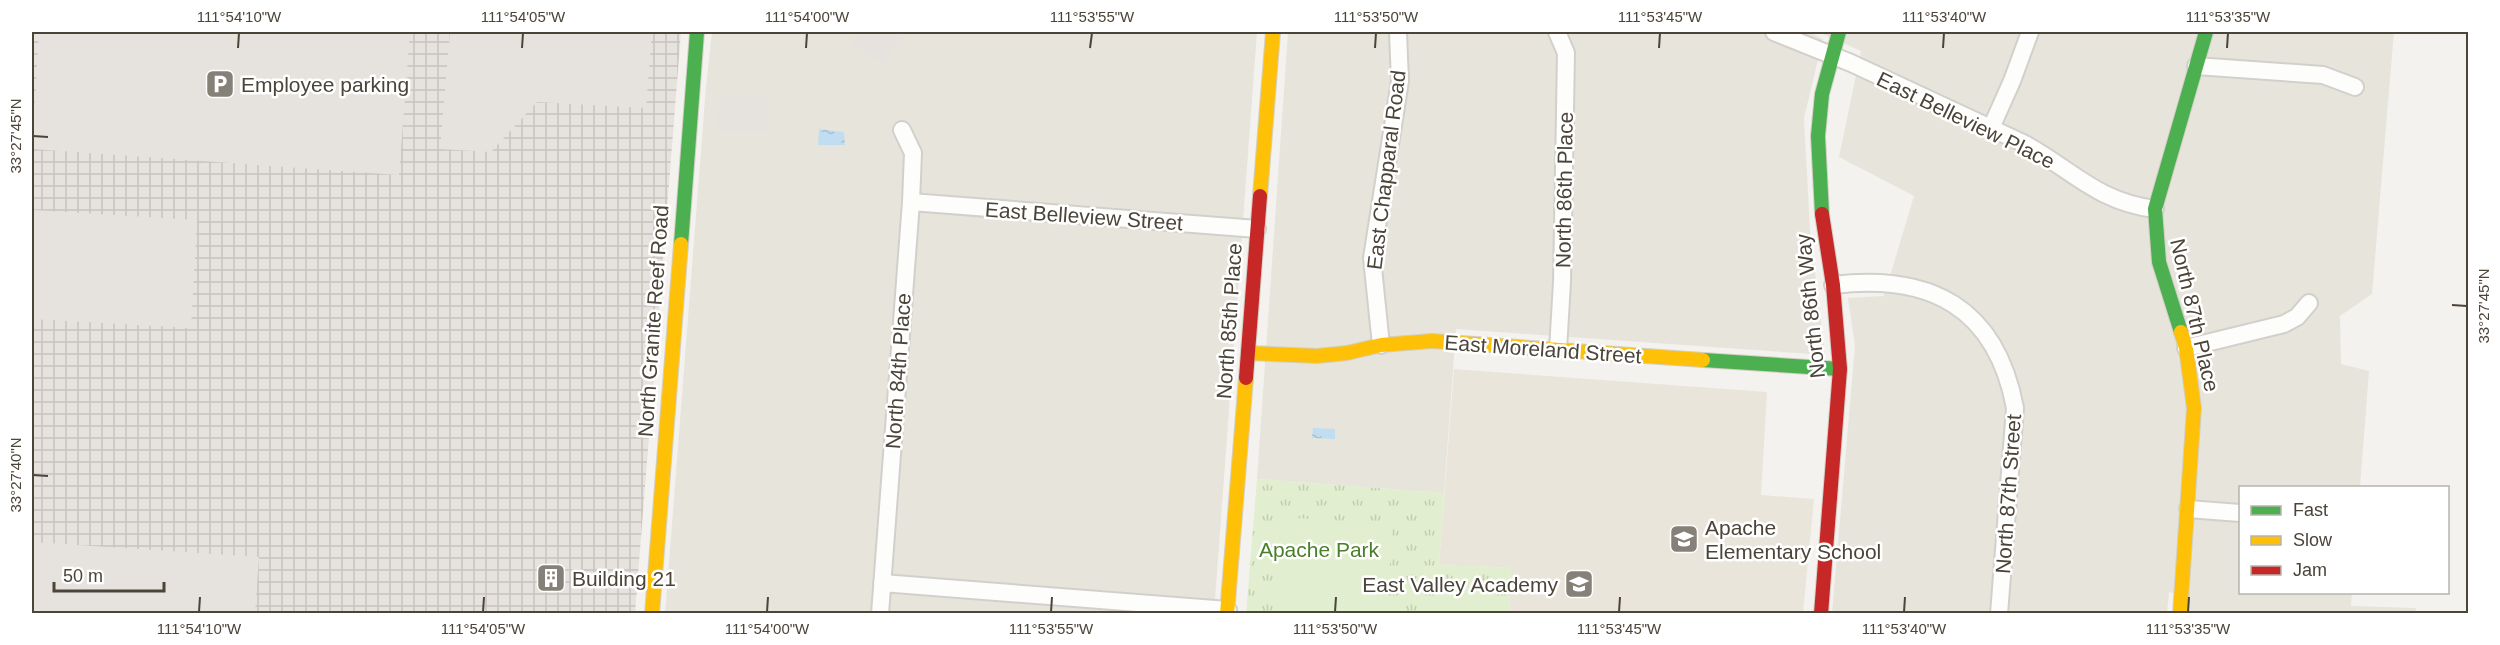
<svg xmlns="http://www.w3.org/2000/svg" width="2500" height="645" viewBox="0 0 2500 645" font-family="Arial,sans-serif">
<defs>
<pattern id="industrial-grid" width="8" height="8" patternUnits="userSpaceOnUse" patternTransform="scale(1.5)"><rect width="8" height="8" fill="#e6e2de"/><path d="M0 4h8M4 0v8" fill="none" stroke="#c7c3bf"/></pattern>
<pattern id="grass-tufts" width="24" height="20" patternUnits="userSpaceOnUse" patternTransform="scale(1.5)"><rect width="24" height="20" fill="#e1eecf"/><path d="M3 7l-1-3M5 7V3M7 7l1-3M15 17l-1-3M17 17v-4M19 17l1-3" fill="none" stroke="#c3cdb2"/></pattern>
<pattern id="water-ripples" width="26" height="14" patternUnits="userSpaceOnUse" patternTransform="scale(1.5)"><rect width="26" height="14" fill="#c0ddf1"/><path d="M2 4q2-2 4 0t4 0M15 11q2-2 4 0t4 0" fill="none" stroke="#a6bfcf"/></pattern>
</defs>
<rect width="100%" height="100%" fill="#f4f2ee"/>
<path fill="#e7e4dc" d="M712 32H1257L1214 613 665 614 706 86Z
M1288 32H1809L1823 39 1804 118 1810 230 1825 355 1456 329 1444 493 1257 479Z
M1818 32H2394L2372 294 2340 316 2341 364 2369 371 2360 487 2240 488V592L2352 593 2351 606 2416 608 2415 613H2180L2181 595 2169 592 2167 613H1832L1855 346 1848 298 1884 296 1914 196 1839 157 1861 51Z"/>
<path fill="url(#industrial-grid)" d="M32 32H681L635 613H32Z"/>
<path fill="#eae5da" d="M1454 369 1767 392 1761 495 1814 499 1803 613H1509L1511 568 1439 564Z"/>
<path fill="url(#grass-tufts)" d="M1257 479 1444 493 1439 564 1511 568 1509 613 1246 614Z"/>
<path fill="#e1eecf" d="M1281 517 1393 524 1386 613H1274Z
M1438 580 1494 585 1492 613H1435Z"/>
<path fill="#e6e3df" d="M39 32H190L227 34V32H410L399 175 32 149Z
M450 32H652L646 108 537 102 491 152 440 149Z
M859 32H905L884 67 851 44Z
M720 95 769 98 767 134 717 131Z
M32 210 197 220 191 328 32 319Z
M32 542 259 557 255 613H32Z"/>
<path fill="url(#water-ripples)" d="M819 129 844 132 845 145H818Z
M1313 428 1335 429V439L1312 438Z"/>
<g fill="none" stroke-linecap="round" stroke-linejoin="round">
<g stroke="#d2d0cb" stroke-width="20">
<path id="street" d="M1557 32 1566 53 1562 282 1558 350
M1774 32 1851 63 2025 144C2072 170 2098 202 2155 209
M2196 66 2323 75 2355 87
M1991 128 2012 81 2030 32
M911 202 1257 229
M1833 285C1930 273 1996 307 2015 408L1999 614
M1381 345 1372 258 1400 81 1398 32
M2186 348 2284 324 2297 317 2309 303
M2188 509 2240 513
M882 583 1228 610
M880 614 911 202 913 153 902 130"/>
</g>
<g stroke="#d3cfc5" stroke-width="16">
<path id="fast" d="M1822 214 1818 136 1822 94 1839 32
M681 244 697 32
M2181 332 2159 262 2155 209 2206 32
M1703 360 1840 369"/>
</g>
<g stroke="#d3cfc5" stroke-width="16">
<path id="slow" d="M1260 196 1273 32
M1248 353 1317 356 1347 353 1381 345 1432 341 1703 360
M652 614 681 244
M1227 614 1246 378
M2180 614 2194 408 2186 348 2181 332"/>
</g>
<g stroke="#d3cfc5" stroke-width="16">
<path id="jam" d="M1246 378 1260 196
M1821 614 1840 369 1833 285 1822 214"/>
</g>
<use href="#street" stroke="#fdfdfc" stroke-width="16"/>
<use href="#fast" stroke="#4caf50" stroke-width="14"/>
<use href="#slow" stroke="#ffc107" stroke-width="14"/>
<use href="#jam" stroke="#c62828" stroke-width="14"/>
</g>
<path fill="none" stroke="#4b4439" stroke-width="2" d="M238 48 239 33M522 48 523 33M806 48 807 33M1090 48 1092 33M1375 48 1376 33M1659 48 1660 33M1943 48 1944 33M2227 48 2228 33M33 136 48 137M2452 305 2467 306M33 475 48 476M199 612 200 597M483 612 484 597M767 612 768 597M1051 612 1052 597M1335 612 1336 597M1619 612 1620 597M1904 612 1905 597M2188 612 2189 597"/>
<defs>
<g id="parking-square" transform="scale(1.5)"><rect x="-9" y="-9" width="18" height="18" rx="4" fill="#868178" stroke="#fff"/><path d="M-3.5-5.5H1a3.5 3.5 0 0 1 0 7H-1V5.5H-3.5ZM-1-3.4V-.6H.8a1.4 1.4 0 0 0 0-2.8Z" fill="#fff"/></g>
<g id="school-square" transform="scale(1.5)"><rect x="-9" y="-9" width="18" height="18" rx="4" fill="#868178" stroke="#fff"/><path d="M0-5L7-2L0 1L-7-2ZM-4 1L0 2.5L4 1V4Q0 6-4 4Z" fill="#fff"/></g>
<g id="building-square" transform="scale(1.5)"><rect x="-9" y="-9" width="18" height="18" rx="4" fill="#868178" stroke="#fff"/><path d="M-4-6H4V6H1V3H-1V6H-4ZM-2.5-4.3h1.7v1.8h-1.7ZM.8-4.3h1.7v1.8H.8ZM-2.5-1h1.7V.8h-1.7ZM.8-1h1.7V.8H.8Z" fill="#fff"/></g>
</defs>
<g fill-rule="evenodd">
<use href="#parking-square" x="220" y="84"/>
<use href="#school-square" x="1684" y="539"/>
<use href="#building-square" x="551" y="578"/>
<use href="#school-square" x="1579" y="584"/>
</g>
<g text-anchor="middle" dominant-baseline="central" stroke-width="5" stroke-linejoin="round" paint-order="stroke">
<g font-size="21" fill="#4b4439" stroke="#fff" text-anchor="start">
<text x="241" y="84">Employee parking</text>
<text x="1705" y="527">Apache<tspan x="1705" dy="24">Elementary School</tspan></text>
<text x="572" y="578">Building 21</text>
<text x="1558" y="584" text-anchor="end">East Valley Academy</text>
</g>
<g font-size="21" fill="#4b4439" stroke="#fff">
<text transform="translate(1966 120) rotate(26)">East Belleview Place</text>
<text transform="translate(1386 170) rotate(-83)">East Chapparal Road</text>
<text transform="translate(1564 190) rotate(-89)">North 86th Place</text>
<text transform="translate(1084 216) rotate(4)">East Belleview Street</text>
<text transform="translate(1810 306) rotate(-96)">North 86th Way</text>
<text transform="translate(2195 315) rotate(77)">North 87th Place</text>
<text transform="translate(653 321) rotate(-86)">North Granite Reef Road</text>
<text transform="translate(1229 321) rotate(-86)">North 85th Place</text>
<text transform="translate(1543 349) rotate(4)">East Moreland Street</text>
<text transform="translate(898 371) rotate(-86)">North 84th Place</text>
<text transform="translate(2008 494) rotate(-86)">North 87th Street</text>
</g>
<g font-size="21" fill="#4a7f2a" stroke="#fff">
<text x="1319" y="549">Apache Park</text>
</g>
</g>
<rect width="2500" height="645" fill="none" stroke="#ffffff" stroke-width="66"/>
<rect x="2239" y="486" width="210" height="108" fill="#ffffff" stroke="#b7b4b0" stroke-width="1.5"/>
<rect x="2251" y="506" width="30" height="9" fill="#4caf50" stroke="#b7b4b0" stroke-width="1.5"/>
<text x="2293" y="516" font-size="18" fill="#4b4439">Fast</text>
<rect x="2251" y="536" width="30" height="9" fill="#ffc107" stroke="#b7b4b0" stroke-width="1.5"/>
<text x="2293" y="546" font-size="18" fill="#4b4439">Slow</text>
<rect x="2251" y="566" width="30" height="9" fill="#c62828" stroke="#b7b4b0" stroke-width="1.5"/>
<text x="2293" y="576" font-size="18" fill="#4b4439">Jam</text>
<path d="M54 582v9h110v-9" fill="none" stroke="#4b4439" stroke-width="3"/>
<text x="63" y="582" font-size="18" fill="#4b4439" stroke="#ffffff" stroke-width="4.5" paint-order="stroke">50 m</text>
<rect x="33" y="33" width="2434" height="579" fill="none" stroke="#4b4439" stroke-width="2"/>
<g font-size="15" text-anchor="middle" fill="#4b4439">
<text x="239" y="22">111°54'10"W</text>
<text x="523" y="22">111°54'05"W</text>
<text x="807" y="22">111°54'00"W</text>
<text x="1092" y="22">111°53'55"W</text>
<text x="1376" y="22">111°53'50"W</text>
<text x="1660" y="22">111°53'45"W</text>
<text x="1944" y="22">111°53'40"W</text>
<text x="2228" y="22">111°53'35"W</text>
<text transform="translate(16 136) rotate(-90)" y="5">33°27'45"N</text>
<text transform="translate(2484 306) rotate(-90)" y="5">33°27'45"N</text>
<text transform="translate(16 475) rotate(-90)" y="5">33°27'40"N</text>
<text x="199" y="634">111°54'10"W</text>
<text x="483" y="634">111°54'05"W</text>
<text x="767" y="634">111°54'00"W</text>
<text x="1051" y="634">111°53'55"W</text>
<text x="1335" y="634">111°53'50"W</text>
<text x="1619" y="634">111°53'45"W</text>
<text x="1904" y="634">111°53'40"W</text>
<text x="2188" y="634">111°53'35"W</text>
</g>
</svg>
